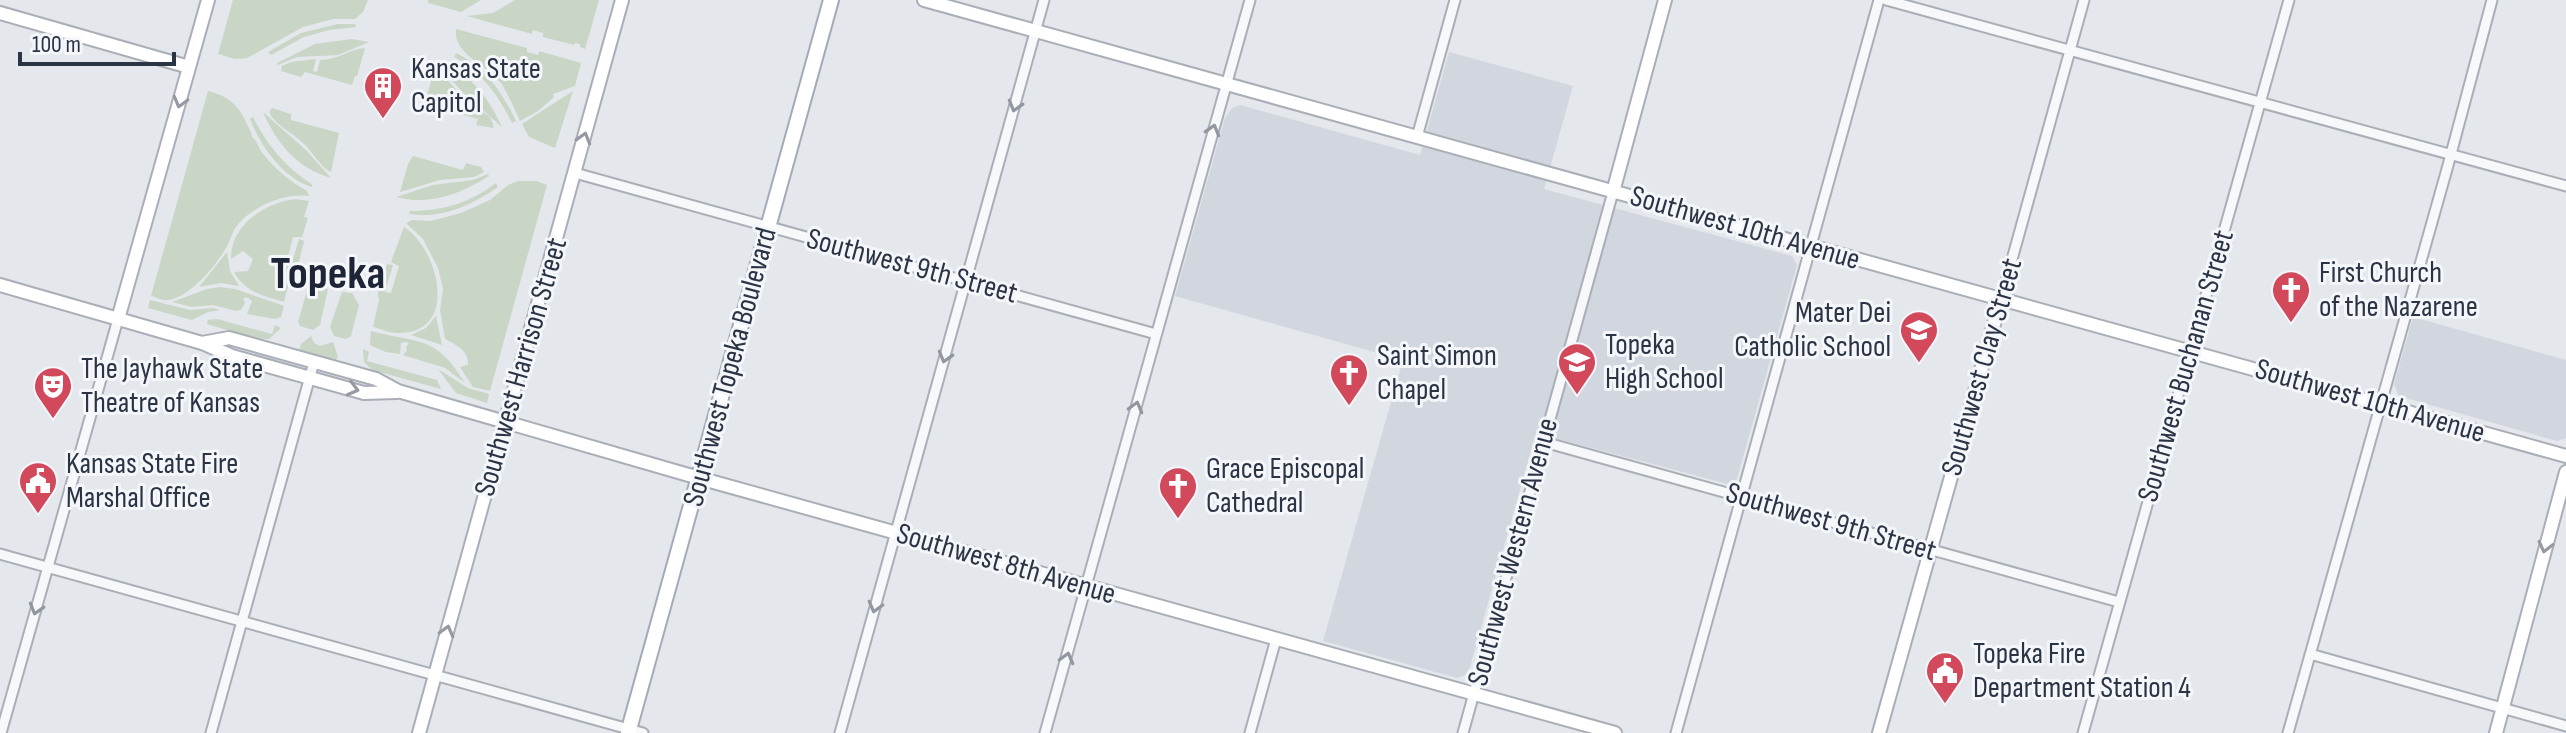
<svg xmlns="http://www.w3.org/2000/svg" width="2566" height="733" viewBox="0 0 2566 733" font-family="'Sofia Sans Condensed',sans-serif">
<rect width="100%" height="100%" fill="#e4e7ec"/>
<path fill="#d2d6de" d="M1449 52 1573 86 1544 189 1792 256 1797 265 1735 486 1536 433 1470 667 1465 675 1457 678 1323 641 1403 360 1175 296 1225 118 1232 108 1240 105 1420 155Z
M2413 317 2566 360V438L2557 441 2399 396 2394 384Z"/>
<path fill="#c9d6c5" d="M233 0H368L363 12 355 19H333L303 27 247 58 235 59 218 54Z
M428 0H481L461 12 428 3Z
M515 0H599L585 49 580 47V44L575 43 574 45 543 37V33L533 30 532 34 467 16 493 13Z
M338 24H355L356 27 329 30 304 37 271 55 268 52 301 33Z
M456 29 527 48V52L538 55 539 51 581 63 575 86 553 94 554 97 538 111 520 121C515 109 508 95 503 86 492 67 452 55 456 29Z
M352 39 369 42 338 55 297 57 278 65 277 63 315 44Z
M365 48 357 76H355L352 85 305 72 301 77 281 71 282 66 291 62 316 59 313 71 317 72 320 60C338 60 350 49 365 48Z
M456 53C485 67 502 92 516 121L512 123C499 96 481 71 454 57Z
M435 61C467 69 489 97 502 127L464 94Z
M435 66 462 96 491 118 494 128 476 125 478 119 427 105 429 98 427 96Z
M208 91C234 97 242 111 252 135L251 136C258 141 259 150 264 155 277 171 290 181 307 191L309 196C286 193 256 205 240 222 233 229 232 236 228 244 219 263 186 303 163 300 159 299 155 297 151 296Z
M573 91 555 148 529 137 522 124Z
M272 108 291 114V120L339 133 331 172C319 166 313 152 303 143 292 132 276 126 269 112Z
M263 112 307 151 331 178C297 168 277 144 263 112Z
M253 117C268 146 285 167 312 184V187C283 179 260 145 250 119Z
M413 156 463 170 466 163 481 167 484 172 474 177 440 180 400 192 408 164Z
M488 174 489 176C460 194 430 206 396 197L433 185 473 180Z
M518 181H536L547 185 490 391 473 387 460 367 468 365C469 350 456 345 445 339L440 310 443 289 438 268 423 239 406 223 412 220 431 221 461 213 490 200 508 185Z
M496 183 498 187C472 205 442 219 409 214L410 211C442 211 470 203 496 183Z
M295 199 309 201 304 217 308 218 302 237H293L286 265 291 266 299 239 304 241 297 270 291 276 284 302C263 296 245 292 234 272L248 271 253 259 243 251 231 259C230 226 264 203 295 199Z
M404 227C439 249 460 334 398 333 389 333 381 329 373 327L379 300 378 293 387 264 393 265 385 292 391 293 399 266 391 262Z
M227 252 230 271 239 286 221 283 199 287Z
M318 284 328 289 320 325 313 330 300 326 298 322 307 291Z
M220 287 235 289 284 306 281 317 275 319 247 314 252 301 247 297 243 299 245 302 242 309 237 311 213 305 192 307 172 302 207 289Z
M342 292 352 293 359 305 351 336 346 339 334 336 330 327Z
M150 300 190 310 213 308 220 310 208 312 192 320 148 308Z
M436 316 442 345 411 335 426 328Z
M217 319 272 334 275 325 281 328 269 339H257L207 324 208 320Z
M371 331C419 344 435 334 465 383L445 368 403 355 407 351 406 347 409 344 407 342 401 343 400 354 386 352 370 345Z
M311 336 314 343 320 346 333 342 338 357 335 361 299 351 301 344Z
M363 349 369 352 367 361 437 380 441 389 372 370 364 362Z
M438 369 468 388 489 394 487 403 456 393Z"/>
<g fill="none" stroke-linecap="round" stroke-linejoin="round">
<g stroke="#a9aeb7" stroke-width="13">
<path id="street" d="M1886 0 2566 186
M1417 137 1455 0
M575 173 1156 334
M2001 299 2084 0
M1544 442 2119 602
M0 554 643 733
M2310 654 2566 726
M1 733 118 319
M211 733 314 362
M840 733 1044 0
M1045 733 1250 0
M1250 733 1276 639
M1463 733 1613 192
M1676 733 1879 0
M2083 733 2289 0
M2288 733 2447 169 2492 0"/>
</g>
<g stroke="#a9aeb7" stroke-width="16">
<path id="secondary" d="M924 0 2566 456
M0 13 189 67
M1613 192 1665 0
M0 285 202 343 232 356 364 393 397 392
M118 319 208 0
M202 343 229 338 376 379 398 391 699 478 1615 733
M419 733 622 0
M1879 733 2001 299
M2496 733 2566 472"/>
</g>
<g stroke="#a3abb8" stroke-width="18">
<path id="primary" d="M628 733 831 0"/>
</g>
<use href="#street" stroke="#f7f8fa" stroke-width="9"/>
<use href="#secondary" stroke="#fff" stroke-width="12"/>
<use href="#primary" stroke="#fff" stroke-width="14"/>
</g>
<defs><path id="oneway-chevron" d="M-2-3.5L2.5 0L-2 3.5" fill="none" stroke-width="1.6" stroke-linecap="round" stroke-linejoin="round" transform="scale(2)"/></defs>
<g stroke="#959aa2">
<use href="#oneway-chevron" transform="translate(180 102) rotate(105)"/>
<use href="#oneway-chevron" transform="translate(584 138) rotate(-74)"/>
<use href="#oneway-chevron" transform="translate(353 389) rotate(14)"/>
<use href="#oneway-chevron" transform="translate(2545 547) rotate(104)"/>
<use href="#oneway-chevron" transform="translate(447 631) rotate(-75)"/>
</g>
<g stroke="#9196a0">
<use href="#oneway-chevron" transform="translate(1015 106) rotate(106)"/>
<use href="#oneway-chevron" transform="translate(1213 130) rotate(-74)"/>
<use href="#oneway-chevron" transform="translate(945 357) rotate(106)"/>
<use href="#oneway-chevron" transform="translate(1136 407) rotate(-75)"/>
<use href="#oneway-chevron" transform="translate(875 607) rotate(105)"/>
<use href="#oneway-chevron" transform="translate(36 609) rotate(106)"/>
<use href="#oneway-chevron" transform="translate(1067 658) rotate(-75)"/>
</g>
<defs>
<g id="building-pin" transform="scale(2)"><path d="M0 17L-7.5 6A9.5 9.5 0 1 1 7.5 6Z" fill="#d1495b" stroke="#f4f6f9"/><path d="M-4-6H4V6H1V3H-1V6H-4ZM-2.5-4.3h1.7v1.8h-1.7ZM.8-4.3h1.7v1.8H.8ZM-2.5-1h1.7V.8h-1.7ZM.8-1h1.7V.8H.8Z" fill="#fff"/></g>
<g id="church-pin" transform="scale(2)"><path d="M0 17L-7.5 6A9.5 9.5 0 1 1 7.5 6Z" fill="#d1495b" stroke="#f4f6f9"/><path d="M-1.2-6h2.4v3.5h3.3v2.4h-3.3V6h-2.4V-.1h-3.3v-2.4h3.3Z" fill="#fff"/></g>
<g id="school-pin" transform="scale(2)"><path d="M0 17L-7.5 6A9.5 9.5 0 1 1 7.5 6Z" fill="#d1495b" stroke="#f4f6f9"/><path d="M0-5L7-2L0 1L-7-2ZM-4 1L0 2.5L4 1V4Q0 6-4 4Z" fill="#fff"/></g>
<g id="theatre-pin" transform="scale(2)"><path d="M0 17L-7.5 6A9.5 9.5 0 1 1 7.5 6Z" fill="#d1495b" stroke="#f4f6f9"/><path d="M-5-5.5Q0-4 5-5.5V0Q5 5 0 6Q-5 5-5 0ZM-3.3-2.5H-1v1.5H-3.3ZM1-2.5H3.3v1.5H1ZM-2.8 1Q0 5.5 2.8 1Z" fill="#fff"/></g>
<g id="civic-pin" transform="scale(2)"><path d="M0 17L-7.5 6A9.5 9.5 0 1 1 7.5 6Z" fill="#d1495b" stroke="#f4f6f9"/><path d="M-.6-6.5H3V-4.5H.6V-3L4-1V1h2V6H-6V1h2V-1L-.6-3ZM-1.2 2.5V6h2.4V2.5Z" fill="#fff"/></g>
</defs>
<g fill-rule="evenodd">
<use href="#building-pin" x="383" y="86"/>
<use href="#church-pin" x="2291" y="290"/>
<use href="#school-pin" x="1919" y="330"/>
<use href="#school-pin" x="1577" y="362"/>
<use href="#church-pin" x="1349" y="373"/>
<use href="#theatre-pin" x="53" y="386"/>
<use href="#civic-pin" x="38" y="481"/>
<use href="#church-pin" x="1178" y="486"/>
<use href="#civic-pin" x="1945" y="671"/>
</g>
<g text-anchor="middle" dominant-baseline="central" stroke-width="6" stroke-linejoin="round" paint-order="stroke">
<g font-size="30" fill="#2b3445" stroke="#f4f6f9" text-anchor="start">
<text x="411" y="69">Kansas State<tspan x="411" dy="34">Capitol</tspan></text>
<text x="2319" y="273">First Church<tspan x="2319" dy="34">of the Nazarene</tspan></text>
<text x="1891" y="313" text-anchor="end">Mater Dei<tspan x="1891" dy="34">Catholic School</tspan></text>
<text x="1605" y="345">Topeka<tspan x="1605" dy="34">High School</tspan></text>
<text x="1377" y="356">Saint Simon<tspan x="1377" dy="34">Chapel</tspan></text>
<text x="81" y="369">The Jayhawk State<tspan x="81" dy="34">Theatre of Kansas</tspan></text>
<text x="66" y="464">Kansas State Fire<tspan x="66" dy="34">Marshal Office</tspan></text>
<text x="1206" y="469">Grace Episcopal<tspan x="1206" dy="34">Cathedral</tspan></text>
<text x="1973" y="654">Topeka Fire<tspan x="1973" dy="34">Department Station 4</tspan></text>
</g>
<g font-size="30" fill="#2b3445" stroke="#f4f6f9">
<text transform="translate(1745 228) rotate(16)">Southwest 10th Avenue</text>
<text transform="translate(912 266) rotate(15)">Southwest 9th Street</text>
<text transform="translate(2186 366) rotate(-74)">Southwest Buchanan Street</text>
<text transform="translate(521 367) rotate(-74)">Southwest Harrison Street</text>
<text transform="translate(730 367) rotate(-75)">Southwest Topeka Boulevard</text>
<text transform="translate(1982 367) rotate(-74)">Southwest Clay Street</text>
<text transform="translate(2370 401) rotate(16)">Southwest 10th Avenue</text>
<text transform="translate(1831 522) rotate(16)">Southwest 9th Street</text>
<text transform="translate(1513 552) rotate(-75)">Southwest Western Avenue</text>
<text transform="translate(1006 564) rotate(16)">Southwest 8th Avenue</text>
</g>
<g font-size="46" font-weight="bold" fill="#1d2536" stroke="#f4f6f9">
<text x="328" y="274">Topeka</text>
</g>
</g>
<path d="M20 52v12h154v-12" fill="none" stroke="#2b3445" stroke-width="4"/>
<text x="32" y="52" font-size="24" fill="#2b3445" stroke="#f4f6f9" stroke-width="6" paint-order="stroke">100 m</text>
</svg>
